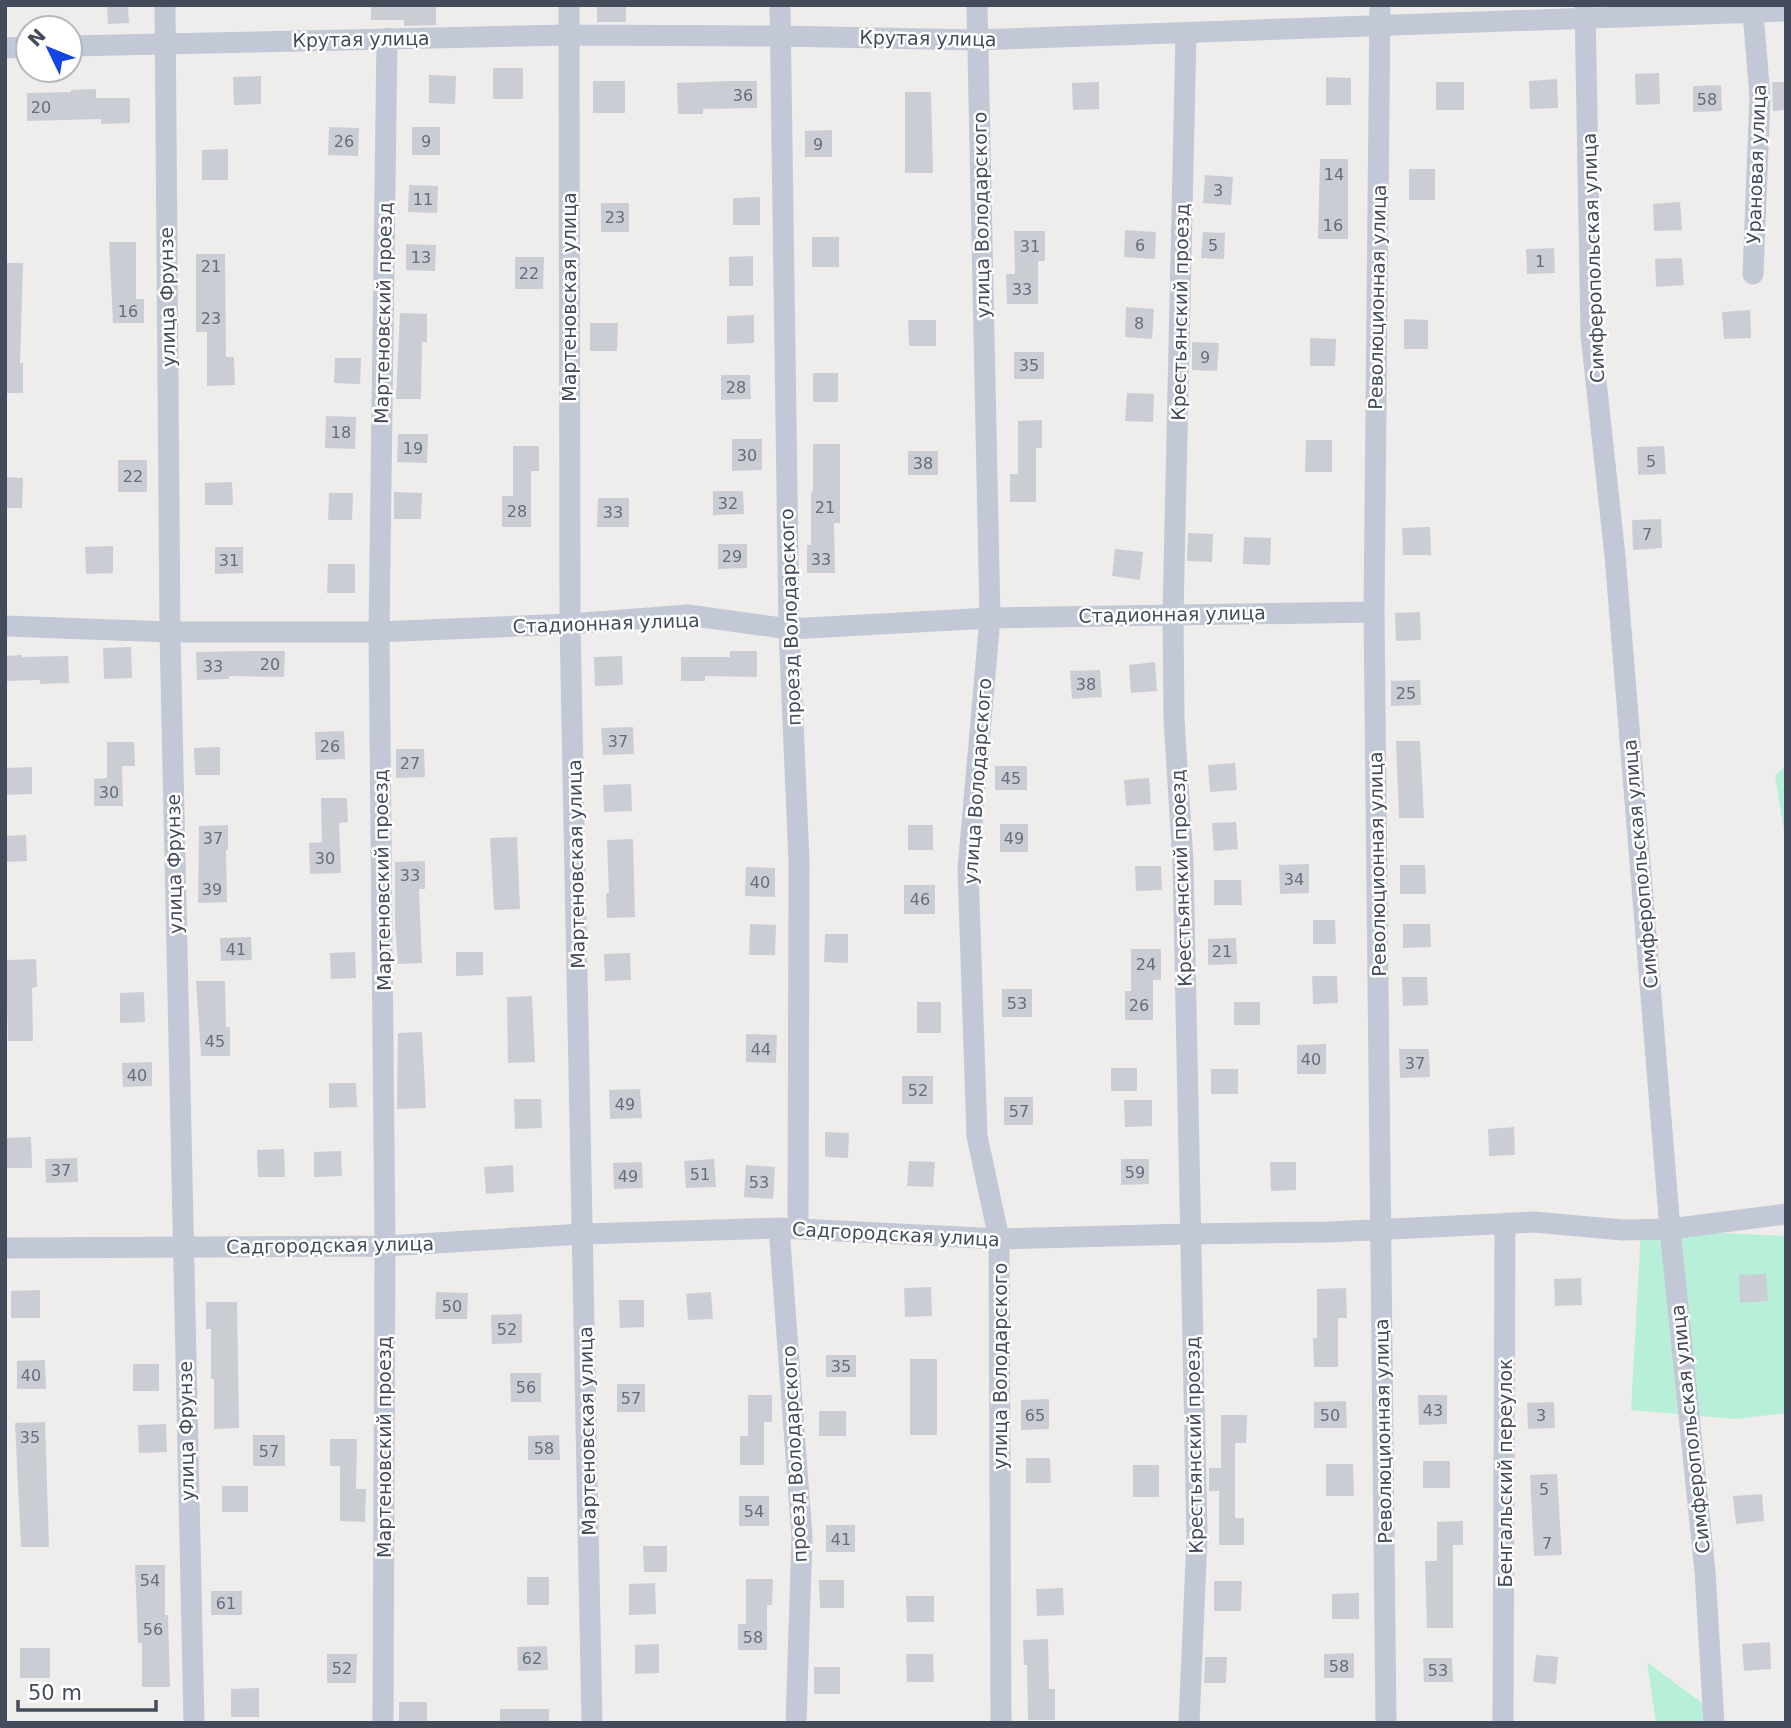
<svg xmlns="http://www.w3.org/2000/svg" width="1791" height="1728" viewBox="0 0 1791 1728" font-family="'DejaVu Sans',sans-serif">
<rect width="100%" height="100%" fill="#efedec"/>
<path fill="#b8efd9" d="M1786 766V845L1775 775Z
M1641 1229 1786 1236V1413L1735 1419 1631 1410Z
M1647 1662 1729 1723H1656Z"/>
<path fill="#cbcdd5" d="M107 5H128L129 23 108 24Z
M371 5H436V25L404 26V20H371Z
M597 5H626V22H597Z
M493 68H523V99H493Z
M1659 73 1660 104 1636 105 1635 74Z
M429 75 456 76 455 104 429 103Z
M261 76V104L234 105 233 77Z
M1326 77 1351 78V105H1326Z
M1557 79 1558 108 1530 109 1529 81Z
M593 81H625V113H593Z
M729 81H757V108L703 109V114H678L677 83Z
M1099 82V109L1073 110 1072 83Z
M1436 82H1464V110H1436Z
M1772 82H1786V110L1773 111Z
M1721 85 1722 111 1693 112V86Z
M96 89V98H130V123L101 124V119L27 121V93L71 92V90Z
M905 92H931L933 173H905Z
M329 127 359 128 358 156 328 155Z
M412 127H440V155H412Z
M832 130V157H805V131Z
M228 149V180H202V150Z
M1320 159H1348V239H1318Z
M1409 169H1435V200H1409Z
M1205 175 1233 177 1231 205 1203 203Z
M409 185 438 186 437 213 408 212Z
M760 197V225H733V198Z
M1680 202 1682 230 1654 231 1653 204Z
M601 203H629V232H601Z
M1125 230 1156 232 1155 259 1124 257Z
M1014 231H1045V261H1038V304H1007L1006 274H1015Z
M1203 232 1225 233 1224 259 1201 258Z
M812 237H839V267H812Z
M109 242H136V299H144V323H113Z
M406 244 436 245 435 271 406 270Z
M1554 248 1555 273 1527 274 1526 249Z
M196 254H225L226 357H234L235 385 207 386V332H196Z
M753 256V286H729V257Z
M515 257H544L543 289H515Z
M1682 258 1684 285 1656 287 1655 259Z
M5 263H23L20 363H23V393H5Z
M1126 307 1154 309 1152 339 1125 337Z
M1750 310 1751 338 1724 339 1722 312Z
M400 313 427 314V342H422L421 399H396Z
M754 315V343L727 344V316Z
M1404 319 1428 320V349H1404Z
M908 320H936V346H909Z
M590 323H618L617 351H590Z
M1310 338 1336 339 1335 366H1310Z
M1192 342 1219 343 1217 371 1192 370Z
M1014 352H1044V379H1014Z
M335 358H361L360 384 334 383Z
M813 373H838V402H813Z
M721 375H750L751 399 721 400Z
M1127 393 1154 394 1153 422 1125 421Z
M326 416 356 417 355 449 325 448Z
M1042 420V448H1036V502H1010V474H1018V421Z
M398 434H428L427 463 397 462Z
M732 439H762V470L732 471Z
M1306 440H1332V472H1305Z
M813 444H840V523H834L835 573H807V545H811V492L813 491Z
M513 446H539V471H531V527H502V496H513Z
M1664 446 1666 474 1638 475 1637 447Z
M908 451H938V475H908Z
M118 460H147V492H118Z
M5 477 23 478 22 508H5Z
M232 482 233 505H205V483Z
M713 491H743L744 514 713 515Z
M394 492 422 493 421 519H394Z
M329 493H353L352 520H328Z
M598 498H629V527H597Z
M1661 519 1662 548 1633 550 1632 520Z
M1430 527 1431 555H1403L1402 528Z
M1188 533 1213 534 1212 562 1187 561Z
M1244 537 1271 538 1270 565 1243 564Z
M718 544H747V568L718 569Z
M113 546V573L86 574 85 547Z
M215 547H243V573L215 574Z
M1115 549 1143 552 1140 580 1112 576Z
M328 564H355V593H327Z
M1420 612 1421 640 1396 641 1395 613Z
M131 647 132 678 104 679 103 648Z
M251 651H285L284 677 229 676V679L197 680 196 652Z
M730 651H757V677L705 676V681H681V657H730Z
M22 655V657L68 656 69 683 40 684V680L5 681V656Z
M622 656 623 685 595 686 594 657Z
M1155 662 1157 691 1131 693 1129 665Z
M1100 670 1102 697 1072 699 1070 671Z
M1420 680 1421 705 1391 706V681Z
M633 727 634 754 603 755 601 728Z
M344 731 345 759 316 760 315 732Z
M1396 741H1420L1424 818H1399Z
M107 742H134L135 766H122L123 806H94V779L107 778Z
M220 747V775H195L194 748Z
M396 749H424L425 777 396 778Z
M1235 763 1237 790 1210 792 1208 765Z
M995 766H1027V790H995Z
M32 767V794L5 795V768Z
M1149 778 1151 804 1126 806 1124 780Z
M631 784 632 811 604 812 603 785Z
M321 798H347L348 822 339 823 341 873 310 874 309 843 322 842Z
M1236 822 1238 849 1214 851 1212 823Z
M1000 824H1028V852H1000Z
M228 825V850H226L227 902 198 903 199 826Z
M908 825H933V850H908Z
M26 835 27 861 5 862V836Z
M517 837 520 909 494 910 490 838Z
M633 839 635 917 607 918 606 893H609L607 840Z
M425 861V889H419L422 963 398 964 395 925V862Z
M1309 864V893L1280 894 1279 865Z
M1400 865H1425L1426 894H1400Z
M1135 866H1161L1162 890 1136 891Z
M746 867 775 868V897L745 896Z
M1214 880H1241L1242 905H1214Z
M904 885H935V914H904Z
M1313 920H1335L1336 944H1313Z
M750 924 776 925 775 955H749Z
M1403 924H1430L1431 947 1403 948Z
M825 934H848V963L824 962Z
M251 937 252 960 221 961 220 938Z
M1236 938 1237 964 1208 965V939Z
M1131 949H1161V980H1153V1020H1125V991H1131Z
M355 952 356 978 331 979 330 953Z
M456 952H483V975L456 976Z
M630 953 631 980 605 981 604 954Z
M36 959 37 987 32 988 33 1041H8L6 960Z
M1312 976H1337L1338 1003 1313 1004Z
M1402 977H1427L1428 1005 1403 1006Z
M196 981H225L226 1027H230V1056H201Z
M1002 989H1032V1017H1002Z
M144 992 145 1022 120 1023V993Z
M532 996 535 1062 508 1063 507 997Z
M917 1002H941V1033H917Z
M1234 1002H1260V1025H1234Z
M422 1032 426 1108 397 1109 398 1033Z
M746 1034 777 1035 776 1063 746 1062Z
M1326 1044V1074H1297V1045Z
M1399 1049H1429L1430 1077 1400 1078Z
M152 1062V1086L123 1087 122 1063Z
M1111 1068H1137V1091H1111Z
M1211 1069H1238V1094H1211Z
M902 1076H933V1104H902Z
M329 1083H356L357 1107 329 1108Z
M640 1089 642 1118 610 1119 609 1090Z
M1004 1097H1033V1125H1004Z
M514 1099H541L542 1128 515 1129Z
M1124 1100H1152V1126L1125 1127Z
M1514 1127 1515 1155 1489 1156 1488 1129Z
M825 1132 849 1133 848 1158 825 1157Z
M31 1137 32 1168H6L5 1138Z
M284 1149 285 1177H258L257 1150Z
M341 1151 342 1176 314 1177V1152Z
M77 1158 78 1182 46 1183 45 1159Z
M714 1159 716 1187 686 1188 684 1161Z
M1121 1159H1149V1184L1121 1185Z
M909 1161 935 1162 933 1187 907 1186Z
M642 1162 643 1188 614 1189 613 1163Z
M1270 1162H1296V1190L1271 1191Z
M513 1165 514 1192 486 1194 484 1167Z
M746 1165 775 1167 773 1199 744 1197Z
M1766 1274 1768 1301 1740 1303 1739 1275Z
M1581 1278 1582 1305 1555 1306 1554 1279Z
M931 1287 932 1316 905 1317 904 1288Z
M1346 1288 1347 1318H1338V1367H1314L1313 1338H1317V1289Z
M40 1290V1318H11V1291Z
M436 1292 468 1293 467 1319H435Z
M711 1292 713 1319 688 1320 686 1294Z
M619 1300H644V1327L620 1328Z
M206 1302H237L239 1428 214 1429V1379H211V1329H206Z
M522 1314V1343L492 1344 491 1315Z
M826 1355H856V1377H826Z
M910 1359H937V1435H910Z
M45 1360 46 1389H17V1361Z
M133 1364H159V1391H133Z
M510 1373H541V1402H511Z
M617 1384H645V1412H617Z
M748 1395H772V1422H764V1465H740V1436H748Z
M1418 1395H1447V1424L1419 1425Z
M1049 1399V1429L1021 1430V1400Z
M1346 1401 1347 1428H1314V1402Z
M1554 1402 1555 1428 1528 1429 1527 1403Z
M819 1411H846V1436H819Z
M1221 1415H1247L1246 1443H1235V1518H1244V1545H1219V1491H1209V1468H1221Z
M45 1422 49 1547H21L15 1423Z
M166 1424 167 1452 139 1453 138 1425Z
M253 1435H285V1466H253Z
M559 1435 560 1460H528V1436Z
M330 1439H357L356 1489H366L365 1522 340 1521V1466H330Z
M1026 1458H1050L1051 1483H1026Z
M1423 1461H1450V1488H1423Z
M1326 1464H1353L1354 1496H1326Z
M1133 1465H1159V1497H1133Z
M1557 1474 1562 1555 1534 1556 1530 1475Z
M222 1486H248V1512H222Z
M1762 1494 1764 1521 1736 1524 1733 1496Z
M739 1496H769V1526H739Z
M1463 1521V1545H1453V1628H1427L1425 1561H1437V1522Z
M826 1525H855V1552H826Z
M643 1546H667V1572H644Z
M135 1565H165V1615H168L170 1687H142V1643H138Z
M527 1577H549V1605H527Z
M746 1579H773L772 1605H767V1650H738V1624H746Z
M819 1580H844V1608H820Z
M1214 1581H1242L1241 1611H1214Z
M655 1583 656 1614 629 1615V1584Z
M1063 1588 1064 1615 1037 1616 1036 1589Z
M211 1591H242V1615H211Z
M1359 1593V1619H1332V1594Z
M906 1596H934V1622H907Z
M1048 1639 1049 1689H1055V1720H1028L1027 1665H1024L1023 1640Z
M1770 1642 1771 1669 1744 1671 1742 1644Z
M659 1644V1673L635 1674V1645Z
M547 1646 548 1670 518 1671 517 1647Z
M20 1648H50V1678H20Z
M1354 1653V1678H1324V1654Z
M327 1654H357L356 1683H327Z
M906 1654H933L934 1682H907Z
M1536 1655 1558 1657 1556 1684 1533 1682Z
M1205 1657H1227L1226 1683H1204Z
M1423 1658H1452L1453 1682H1424Z
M814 1667H840V1694H814Z
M259 1688V1717H231V1689Z
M399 1702H427V1723H399Z
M500 1709H549V1723H500Z"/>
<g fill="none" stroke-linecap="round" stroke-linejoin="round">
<path stroke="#c2c8d5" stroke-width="21" d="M165 5 170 632 194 1723
M569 5 570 624 592 1723
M780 5 789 629 799 861 798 1229
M977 5 990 618 968 869 977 1136 999 1239 1001 1723
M1380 5 1374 612 1386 1723
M1585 5 1591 335 1615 556 1670 1229 1705 1572 1714 1723
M1186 34 1173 614 1174 719 1183 862 1197 1538 1189 1723
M70 46 569 35 779 36 977 40 1786 11
M5 48 28 47
M1753 274 1760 97 1753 13
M5 626 170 632H379L570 624 688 615 789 629 990 618 1374 612
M779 1228 802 1537 796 1723
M5 1248 385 1246 584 1234 779 1228 999 1239 1189 1234 1329 1232 1534 1222 1623 1230 1670 1229 1786 1214
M383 1723 385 1246 379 632 387 38
M1503 1723 1505 1223"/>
</g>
<g text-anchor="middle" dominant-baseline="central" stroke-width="5" stroke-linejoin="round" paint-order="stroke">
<g font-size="16" fill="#666c79">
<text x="743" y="95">36</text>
<text x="1707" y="99">58</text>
<text x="41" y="107">20</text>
<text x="344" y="141">26</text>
<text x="426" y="141">9</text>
<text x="818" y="144">9</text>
<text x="1334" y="174">14</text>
<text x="1218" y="190">3</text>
<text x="423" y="199">11</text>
<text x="615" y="217">23</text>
<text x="1333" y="225">16</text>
<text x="1140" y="245">6</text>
<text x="1213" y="245">5</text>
<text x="1030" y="246">31</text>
<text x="421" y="257">13</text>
<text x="1540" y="261">1</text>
<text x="211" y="266">21</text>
<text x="529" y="273">22</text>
<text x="1022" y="289">33</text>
<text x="128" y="311">16</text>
<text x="211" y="318">23</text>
<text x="1139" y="323">8</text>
<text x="1205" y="357">9</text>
<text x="1029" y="365">35</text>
<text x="736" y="387">28</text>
<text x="341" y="432">18</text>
<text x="413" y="448">19</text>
<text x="747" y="455">30</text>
<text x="1651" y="461">5</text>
<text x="923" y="463">38</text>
<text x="133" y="476">22</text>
<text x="728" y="503">32</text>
<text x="825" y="507">21</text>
<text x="517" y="511">28</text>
<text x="613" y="512">33</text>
<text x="1647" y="534">7</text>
<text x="732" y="556">29</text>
<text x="821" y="559">33</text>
<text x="229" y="560">31</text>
<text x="270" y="664">20</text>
<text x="213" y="666">33</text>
<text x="1086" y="684">38</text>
<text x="1406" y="693">25</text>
<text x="618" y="741">37</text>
<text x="330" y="746">26</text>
<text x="410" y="763">27</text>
<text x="1011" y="778">45</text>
<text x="109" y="792">30</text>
<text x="213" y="838">37</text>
<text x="1014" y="838">49</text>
<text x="325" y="858">30</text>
<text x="410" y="875">33</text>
<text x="1294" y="879">34</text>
<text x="760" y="882">40</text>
<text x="212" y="889">39</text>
<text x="920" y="899">46</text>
<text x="236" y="949">41</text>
<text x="1222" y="951">21</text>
<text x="1146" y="964">24</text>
<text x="1017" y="1003">53</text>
<text x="1139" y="1005">26</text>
<text x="215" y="1041">45</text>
<text x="761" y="1049">44</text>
<text x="1311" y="1059">40</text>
<text x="1415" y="1063">37</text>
<text x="137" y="1075">40</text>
<text x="918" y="1090">52</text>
<text x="625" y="1104">49</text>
<text x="1019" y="1111">57</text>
<text x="61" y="1170">37</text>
<text x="1135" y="1172">59</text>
<text x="700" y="1174">51</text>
<text x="628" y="1176">49</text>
<text x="759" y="1182">53</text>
<text x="452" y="1306">50</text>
<text x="507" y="1329">52</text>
<text x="841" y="1366">35</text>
<text x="31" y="1375">40</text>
<text x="526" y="1387">56</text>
<text x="631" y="1398">57</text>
<text x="1433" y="1410">43</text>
<text x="1035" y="1415">65</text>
<text x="1330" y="1415">50</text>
<text x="1541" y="1415">3</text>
<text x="30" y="1437">35</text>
<text x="544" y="1448">58</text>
<text x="269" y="1451">57</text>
<text x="1544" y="1489">5</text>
<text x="754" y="1511">54</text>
<text x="841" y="1539">41</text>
<text x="1547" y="1543">7</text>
<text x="150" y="1580">54</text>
<text x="226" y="1603">61</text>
<text x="153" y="1629">56</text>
<text x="753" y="1637">58</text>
<text x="532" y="1658">62</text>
<text x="1339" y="1666">58</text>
<text x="342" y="1668">52</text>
<text x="1438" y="1670">53</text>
</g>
<g font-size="19" fill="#444b5a" stroke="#fff">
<text transform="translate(928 38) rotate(1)">Крутая улица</text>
<text transform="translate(361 39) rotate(-1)">Крутая улица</text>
<text transform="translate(1756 164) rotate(-88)">Урановая улица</text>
<text transform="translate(981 215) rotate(-91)">улица Володарского</text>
<text transform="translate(1593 258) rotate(-92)">Симферопольская улица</text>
<text transform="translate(167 297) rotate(-91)">улица Фрунзе</text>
<text transform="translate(569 297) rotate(-90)">Мартеновская улица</text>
<text transform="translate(1377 297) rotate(-89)">Революционная улица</text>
<text transform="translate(1180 312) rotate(-89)">Крестьянский проезд</text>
<text transform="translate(383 313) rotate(-89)">Мартеновский проезд</text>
<text transform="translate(1172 614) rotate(-1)">Стадионная улица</text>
<text transform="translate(790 617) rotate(-92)">проезд Володарского</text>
<text transform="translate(606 623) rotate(-2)">Стадионная улица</text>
<text transform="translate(977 781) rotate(-86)">улица Володарского</text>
<text transform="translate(174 864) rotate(-91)">улица Фрунзе</text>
<text transform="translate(576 864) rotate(-91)">Мартеновская улица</text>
<text transform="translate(1377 864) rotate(-91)">Революционная улица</text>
<text transform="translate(1640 864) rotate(-95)">Симферопольская улица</text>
<text transform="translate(1181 878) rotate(-92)">Крестьянский проезд</text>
<text transform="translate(382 880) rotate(-91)">Мартеновский проезд</text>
<text transform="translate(896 1234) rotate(3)">Садгородская улица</text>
<text transform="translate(330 1245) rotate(-1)">Садгородская улица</text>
<text transform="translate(1000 1366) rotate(-90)">улица Володарского</text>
<text transform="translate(1690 1429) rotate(-96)">Симферопольская улица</text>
<text transform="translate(186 1431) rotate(-91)">улица Фрунзе</text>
<text transform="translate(587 1431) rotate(-91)">Мартеновская улица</text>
<text transform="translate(1383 1431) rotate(-91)">Революционная улица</text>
<text transform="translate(1194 1445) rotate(-91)">Крестьянский проезд</text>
<text transform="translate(384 1447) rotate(-90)">Мартеновский проезд</text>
<text transform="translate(794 1454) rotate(-93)">проезд Володарского</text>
<text transform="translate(1505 1473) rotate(-90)">Бенгальский переулок</text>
</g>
</g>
<rect width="1791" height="1728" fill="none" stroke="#444b5a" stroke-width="14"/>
<g transform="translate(49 49) rotate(313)"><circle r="33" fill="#ffffff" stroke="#b4b7bd" stroke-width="2"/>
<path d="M0-5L12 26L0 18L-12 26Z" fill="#1444e1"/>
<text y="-10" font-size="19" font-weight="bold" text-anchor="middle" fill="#444b5a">N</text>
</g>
<path d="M18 1700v10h138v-10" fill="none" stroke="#444b5a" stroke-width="3.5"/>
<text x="28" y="1700" font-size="21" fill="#444b5a" stroke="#ffffff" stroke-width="5" paint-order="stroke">50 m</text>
</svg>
